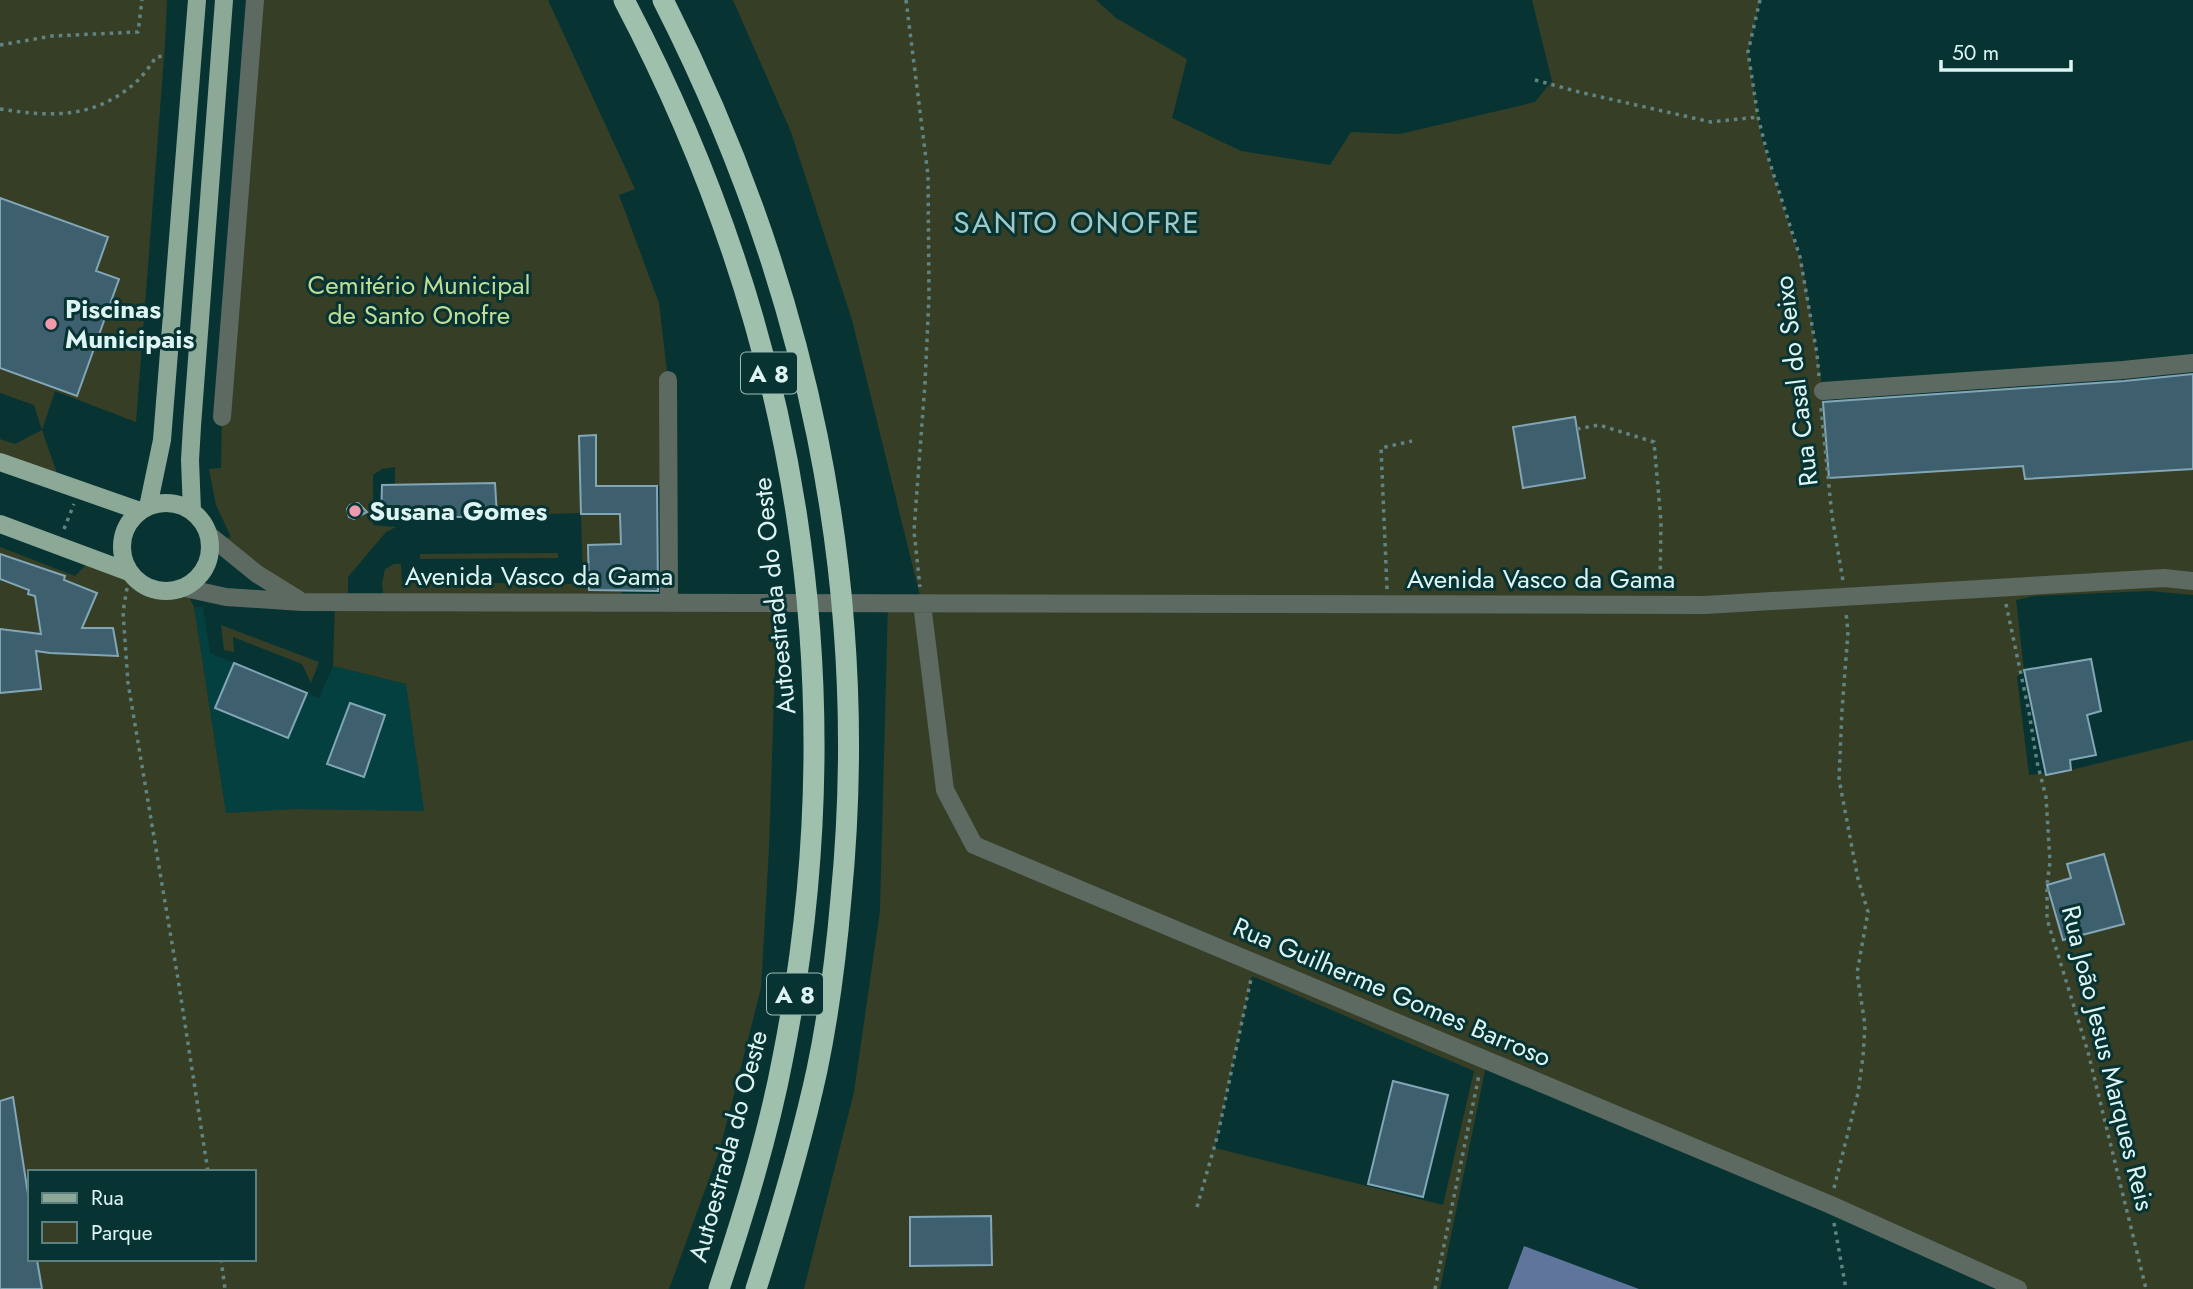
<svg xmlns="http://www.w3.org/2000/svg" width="2193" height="1289" viewBox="0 0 2193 1289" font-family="Jost,sans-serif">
<rect width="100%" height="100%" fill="#073433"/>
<path fill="#044040" d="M194 607H203L210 653 319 698 333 666 406 684 424 811 296 809 226 813Z"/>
<path fill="#363f26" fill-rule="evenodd" d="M0 0H167L165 44 136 422 55 391 42 430 60 482 0 462V439L15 444 42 430 34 405 0 393Z
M255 0H548L635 189 619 195 659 303 668 380V486H596L595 435 580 436 581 513 381 519 382 485H395V467L382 469 373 475V525L396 527 386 532 348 577V600L384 601 382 583 385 569 394 564H401L402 582 583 584 581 513 621 514 622 602 777 604 769 848 761 988 720 1149 669 1289H42L37 1259H254V1172H30V1208L0 1101V547L75 576 92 559 129 572 136 580 154 590 175 591 185 588 194 607 226 813 296 809 424 811 406 684 333 666 335 601 302 602 217 540 231 537 216 505 209 469 221 468 222 417Z
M733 0H1096L1116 18 1187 59 1172 118 1241 151 1330 165 1351 132 1400 134 1535 102 1552 81 1532 0H1760L1748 52 1761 136 1803 268 1823 391 1829 478 2023 466 2026 479 2193 469V595L2150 591 2034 596 2016 600 2024 670 2017 677 2029 775 2071 770 2193 740V1289H2018L1487 1061 1440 1289H804L854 1092 880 911 888 604H922L852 320 791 132ZM1252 976 1474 1071 1443 1205 1215 1148Z
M558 553V558L420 559V554Z
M221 625 319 662 311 683 302 664 233 637 234 652 224 650Z"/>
<path fill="#60759c" d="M1524 1246 1639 1289H1508Z"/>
<path fill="#3d5f6e" stroke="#83a6b7" stroke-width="2" d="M0 198 108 237 96 271 119 279 77 396 0 368Z
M2193 374V469L2025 479 2023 466 1829 478 1823 402 2124 381Z
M1575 417 1585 478 1523 488 1513 427Z
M596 435V486H657L658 591 589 590 588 545 621 544 620 514H581L579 436Z
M495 483 497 516 381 519 382 485Z
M358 503 367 512 354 519 349 517 347 509 350 505Z
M0 554 65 576 64 580 97 593 82 628H113L118 656 50 653 36 651 41 689 0 693V629L41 634 35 596 28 594 29 590 0 579Z
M2091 659 2101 711 2087 715 2096 755 2070 760 2071 770 2046 775 2024 670Z
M234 663 307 693 288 738 215 708Z
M350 703 385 715 364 777 327 764Z
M2104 854 2124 924 2063 940 2047 885 2071 878 2067 864Z
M1393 1081 1448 1095 1423 1197 1368 1184Z
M13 1097 30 1207V1261L37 1260 42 1289H0V1101Z
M991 1216 992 1265 910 1266V1217Z"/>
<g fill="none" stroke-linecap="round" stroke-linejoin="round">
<path stroke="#618483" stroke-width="3.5" stroke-dasharray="3.5 5" stroke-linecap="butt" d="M906 0 928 175 929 297 925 383 914 531 920 587
M1760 0 1748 52 1758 117 1769 160 1800 257 1817 354 1819 376
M0 45 52 36 138 32 142 0
M1535 80 1579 92 1711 122 1758 117
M0 109C51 117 94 119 135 83 143 76 150 66 156 57L164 56
M1821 408 1832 516 1843 581
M1577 429 1599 425 1654 442 1661 522 1660 589
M64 529 74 504
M127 588 123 612 128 683 178 979 208 1172
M1387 589 1381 448 1412 441
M2006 604 2029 712 2037 762 2046 797 2050 862 2047 885V919L2088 1052 2146 1289
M1834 1188 1858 1093 1863 1057 1865 1025 1857 973 1868 912 1858 879 1839 779 1842 710 1848 632 1846 613
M1197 1207 1218 1134 1251 979
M1834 1223 1846 1289
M221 1259 225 1289
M1435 1289 1479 1075"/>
<path stroke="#5d6a62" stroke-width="18" d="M668 380 669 603
M1823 391 2123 370 2193 363
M222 417 255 0
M209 535 257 574 299 600
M185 588 226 597 302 602 1705 605 2164 578 2193 581
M922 604 945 790 974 845 1831 1205 2018 1289"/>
<path stroke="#8ca897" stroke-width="18" d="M0 462 140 511
M122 547a44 44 0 1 1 88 0a44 44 0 1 1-88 0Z
M148 507 162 440 197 0
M192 511 190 460 192 426 224 0
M0 524 129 572"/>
<path stroke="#9ec0ac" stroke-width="21" d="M624 0C799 333 856 687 783 1057 768 1136 744 1213 719 1289
M663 0C806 281 872 583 841 898 836 956 829 1013 817 1070 801 1144 779 1217 756 1289"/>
</g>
<g fill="#f29aad" stroke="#073433" stroke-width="2.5">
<circle cx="51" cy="324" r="7"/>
<circle cx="355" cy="511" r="7"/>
</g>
<g text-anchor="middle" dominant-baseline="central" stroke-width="6" stroke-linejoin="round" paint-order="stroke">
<g fill="#073433" stroke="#9ebab9" stroke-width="2">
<rect x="741" y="352.5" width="56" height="41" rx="5"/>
<rect x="767" y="973.5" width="56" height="41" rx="5"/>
</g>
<g font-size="24" font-weight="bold" fill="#def4f3">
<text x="769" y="373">A 8</text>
<text x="795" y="994">A 8</text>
</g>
<g font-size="26" fill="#c1dc96" stroke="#073433">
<text x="419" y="285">Cemitério Municipal<tspan x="419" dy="30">de Santo Onofre</tspan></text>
</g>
<g font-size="26" font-weight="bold" fill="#def4f3" stroke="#073433" text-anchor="start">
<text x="65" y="309">Piscinas<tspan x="65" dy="30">Municipais</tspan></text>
<text x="369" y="511">Susana Gomes</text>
</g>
<g font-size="26" fill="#def4f3" stroke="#073433">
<text transform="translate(1796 381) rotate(-97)">Rua Casal do Seixo</text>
<text x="539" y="576">Avenida Vasco da Gama</text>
<text x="1541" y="579">Avenida Vasco da Gama</text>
<text transform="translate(774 596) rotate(-96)">Autoestrada do Oeste</text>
<text transform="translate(1392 992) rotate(23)">Rua Guilherme Gomes Barroso</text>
<text transform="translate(2108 1058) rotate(76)">Rua João Jesus Marques Reis</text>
<text transform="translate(728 1146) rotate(-75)">Autoestrada do Oeste</text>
</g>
<g font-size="30" letter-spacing="2" fill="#9ec9c8" stroke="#073433">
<text x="1077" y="222">SANTO ONOFRE</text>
</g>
</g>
<rect x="28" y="1170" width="228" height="91" fill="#073433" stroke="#5d8180" stroke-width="2"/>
<rect x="42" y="1193" width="35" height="10" fill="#8ca897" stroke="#5d8180" stroke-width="2"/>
<text x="91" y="1205" font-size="21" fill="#def4f3">Rua</text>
<rect x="42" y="1222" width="35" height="21" fill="#363f26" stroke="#5d8180" stroke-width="2"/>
<text x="91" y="1240" font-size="21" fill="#def4f3">Parque</text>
<path d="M1941 60v10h130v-10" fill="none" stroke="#def4f3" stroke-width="3.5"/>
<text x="1952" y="60" font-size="21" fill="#def4f3" stroke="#073433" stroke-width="5" paint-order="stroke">50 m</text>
</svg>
